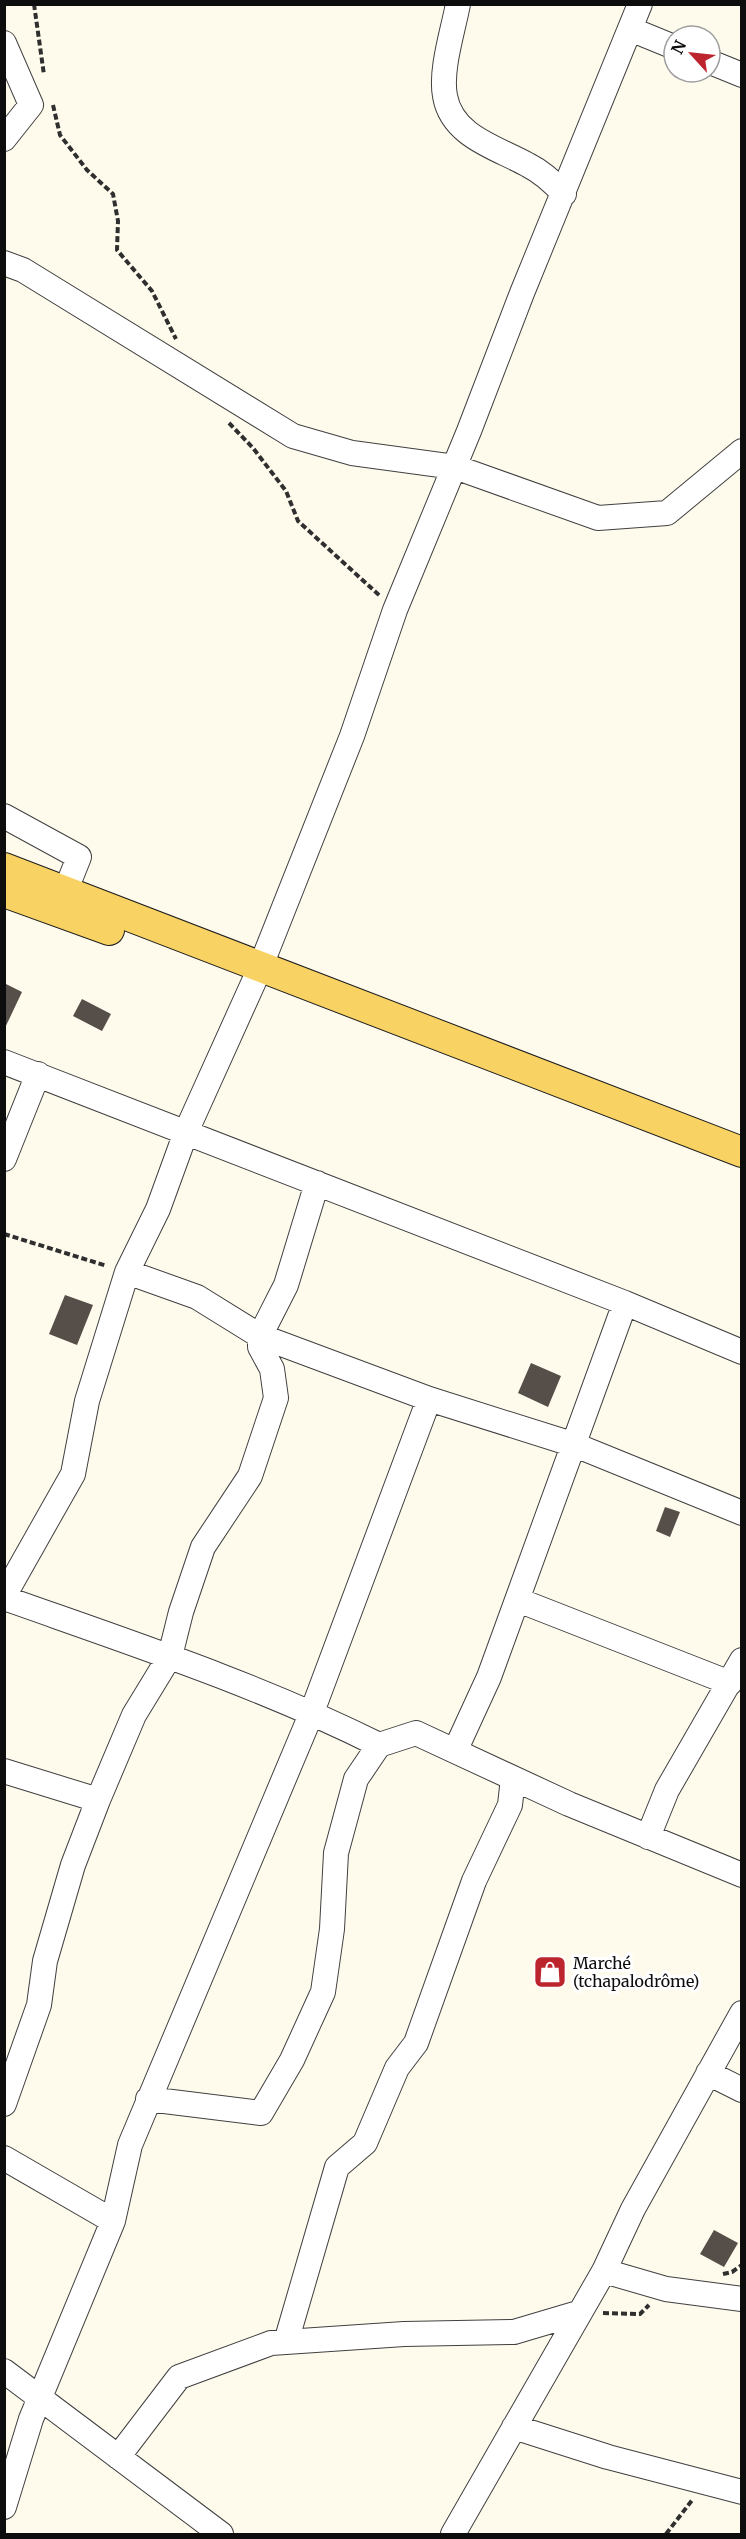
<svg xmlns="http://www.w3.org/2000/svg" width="746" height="2539" viewBox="0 0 746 2539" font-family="Merriweather,serif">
<rect width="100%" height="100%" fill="#fffbec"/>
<path fill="#554e49" d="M4 983 22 992 4 1030Z
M82 999 111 1014 102 1031 73 1016Z
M65 1295 93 1305 77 1345 49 1334Z
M531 1363 561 1376 548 1407 518 1393Z
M665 1507 680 1512 670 1537 656 1531Z
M714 2230 738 2243 724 2267 700 2254Z"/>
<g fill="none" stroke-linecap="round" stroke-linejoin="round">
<g stroke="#404040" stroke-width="26">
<path id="minor" d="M458 4C453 31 440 70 445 96 452 137 498 148 528 165 542 172 553 182 564 194
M630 29 674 47
M4 43 31 105 4 139
M710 62 742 75
M4 263 23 270 293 436 352 453 455 467 598 518 667 513 742 451
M4 816 79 857 65 892
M4 1062 625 1303 742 1352
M4 1159 38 1074
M127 1272 197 1297 260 1336 429 1399 575 1445 742 1513
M4 1596 73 1474 87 1401 127 1272 158 1209 186 1132 260 968 352 736 395 610 469 431 522 293 640 4
M4 1598C131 1643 259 1685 379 1745L416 1733 569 1804 742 1875
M518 1600 730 1683
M455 1751 489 1677 625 1303
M4 1771 98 1800
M648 1837 667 1790 742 1660
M708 2073 742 2090
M148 2099 261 2113 292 2060 323 1992 332 1929 336 1853 356 1779 379 1745
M4 2104 39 2005 45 1961 73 1865 98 1800 134 1715 170 1656 181 1612 203 1547 250 1476 276 1398 272 1369 260 1347V1336L286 1285 317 1183
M4 2158 113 2221
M604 2271 666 2289 742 2299
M286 2342 337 2167 365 2143 397 2068 416 2043 474 1881 510 1805 513 1778
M4 2371 221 2534
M514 2427 608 2457 742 2492
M118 2457 179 2377 271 2343 404 2334 514 2332 578 2313
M4 2507 31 2419 113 2221 130 2145 312 1712 429 1399
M453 2534 604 2271 633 2209 742 2013"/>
</g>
<g stroke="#1e1e1e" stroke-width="32">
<path id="major" d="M4 868 742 1152
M4 892 109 930"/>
</g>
<path stroke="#2f2f2f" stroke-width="4" stroke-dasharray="6 3" stroke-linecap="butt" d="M34 4 44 75
M53 105 60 135 87 170 113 194 118 221 117 250 152 291 176 339
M229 423 253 448 286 491 298 521 380 596
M4 1234 107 1266
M723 2274 732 2272 742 2265
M603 2313 640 2314 649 2305
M666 2534 693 2499"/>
<use href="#minor" stroke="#fff" stroke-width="24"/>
<use href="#major" stroke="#f8d263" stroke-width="30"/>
</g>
<defs>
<g id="shop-square" transform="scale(1.725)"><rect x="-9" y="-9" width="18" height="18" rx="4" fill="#bc252e" stroke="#fff"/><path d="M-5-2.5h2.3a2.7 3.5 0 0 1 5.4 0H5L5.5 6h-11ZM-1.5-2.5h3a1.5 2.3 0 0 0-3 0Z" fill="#fff"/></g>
</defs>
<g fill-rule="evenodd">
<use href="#shop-square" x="550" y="1972"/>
</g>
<g text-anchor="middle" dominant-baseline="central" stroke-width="6" stroke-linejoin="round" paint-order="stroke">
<g font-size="16" fill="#0d0d0d" stroke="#fff" text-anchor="start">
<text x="573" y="1963">Marché<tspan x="573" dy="18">(tchapalodrôme)</tspan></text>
</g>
</g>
<rect width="746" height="2539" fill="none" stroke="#0d0d0d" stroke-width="12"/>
<g transform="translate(692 54) rotate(297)"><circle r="28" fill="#ffffff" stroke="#9e9e9e" stroke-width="1.5"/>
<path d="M0-4.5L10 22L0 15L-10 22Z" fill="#bc252e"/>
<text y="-9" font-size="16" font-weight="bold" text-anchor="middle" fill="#0d0d0d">N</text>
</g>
</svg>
